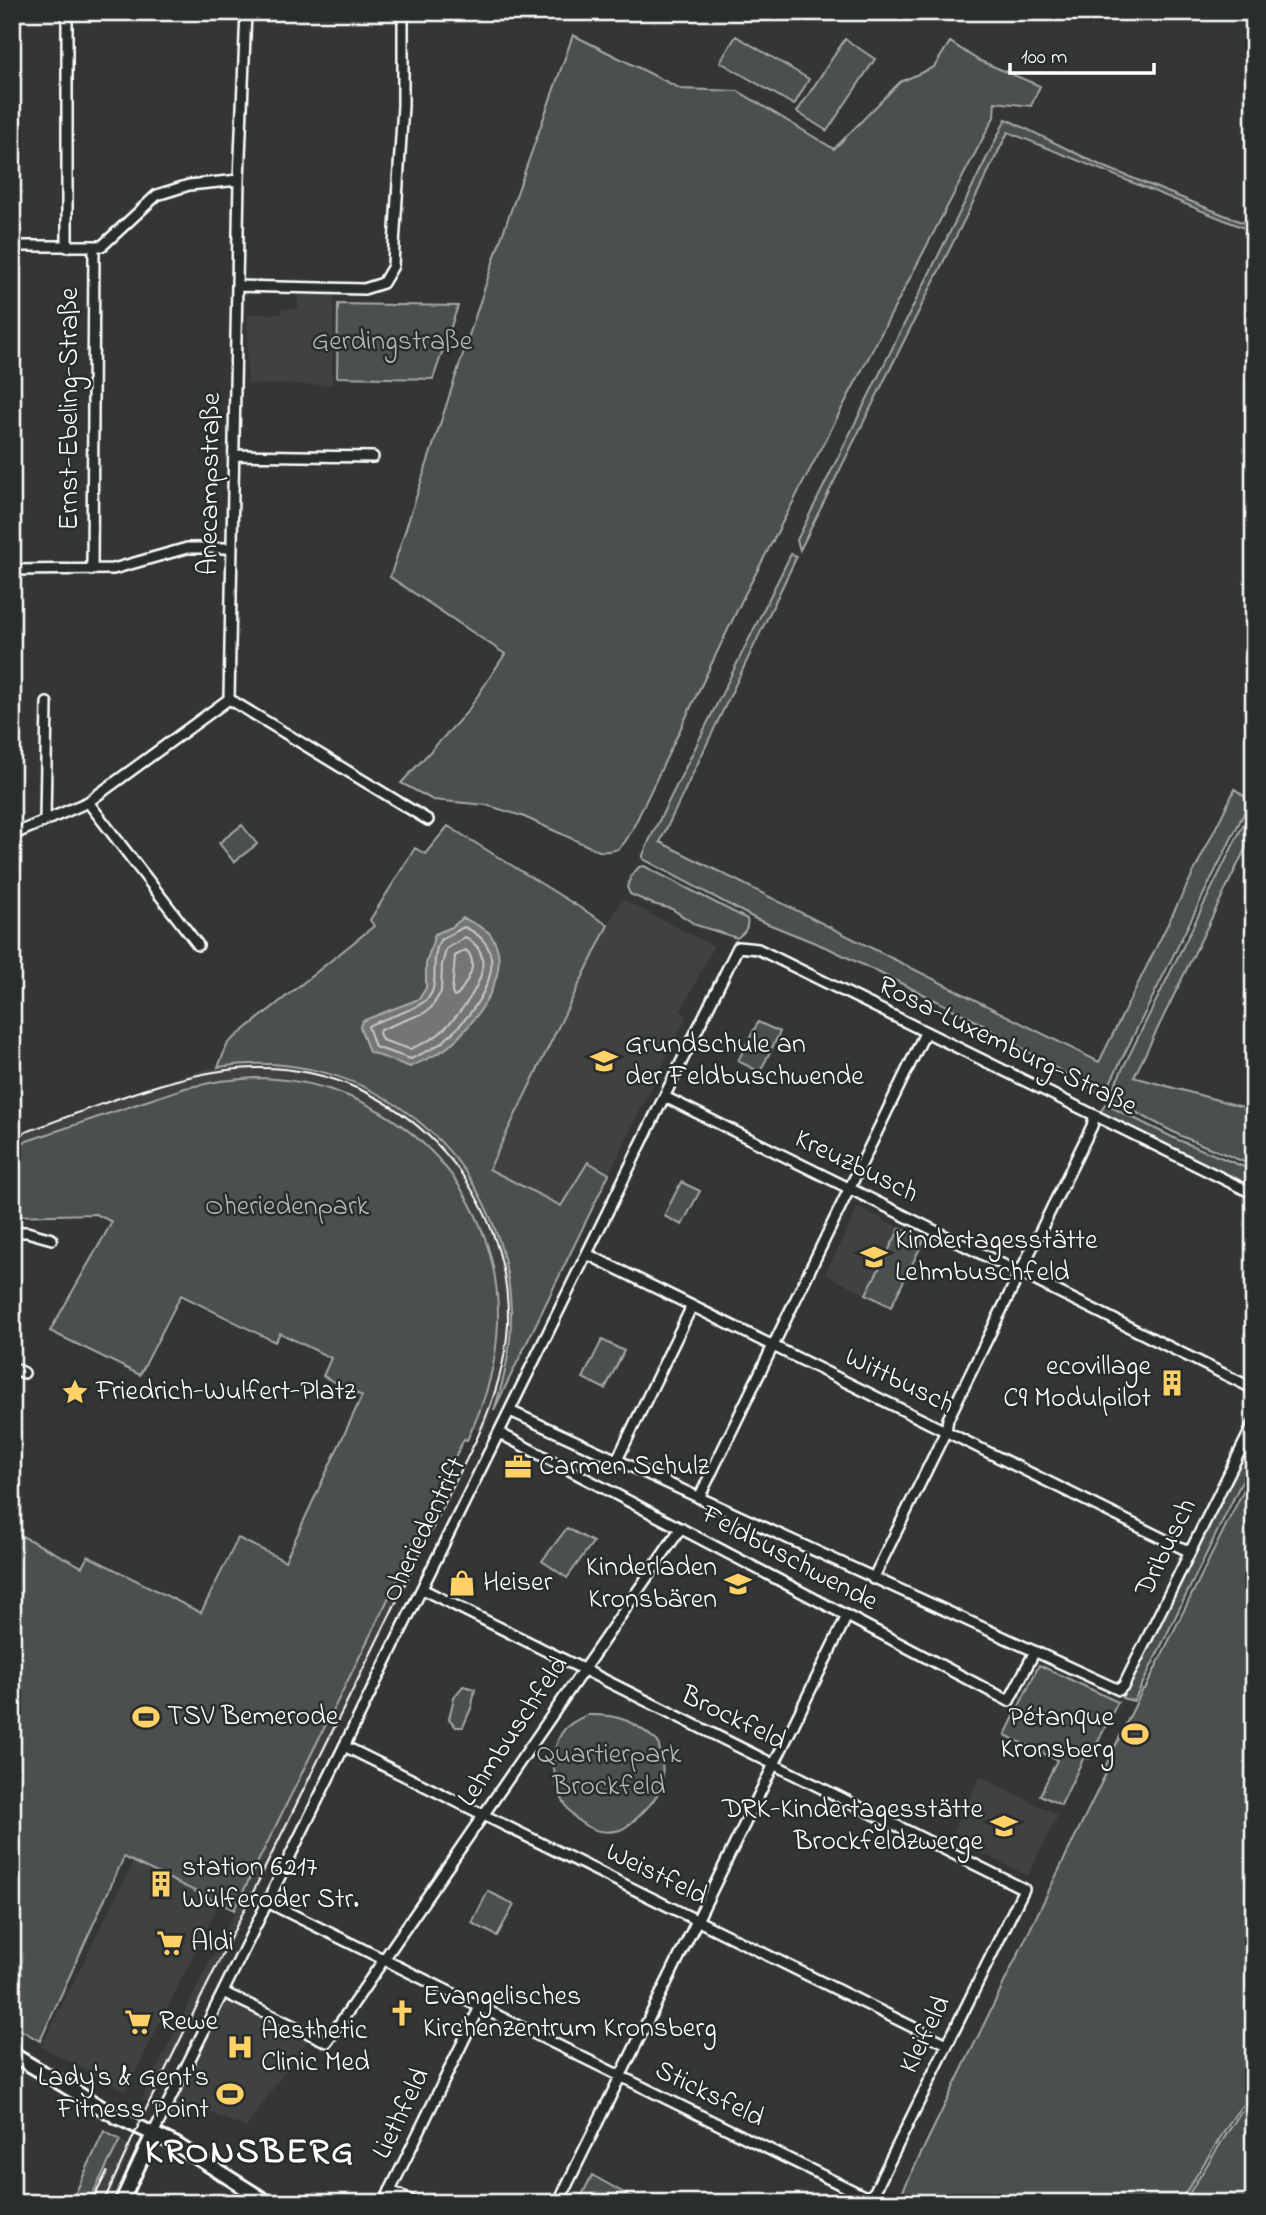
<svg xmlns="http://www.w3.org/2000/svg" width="1266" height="2215" viewBox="0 0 1266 2215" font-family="'Indie Flower',sans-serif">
<rect width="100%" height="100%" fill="#333536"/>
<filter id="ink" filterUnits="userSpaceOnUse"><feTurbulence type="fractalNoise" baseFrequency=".0143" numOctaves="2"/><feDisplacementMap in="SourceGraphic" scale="14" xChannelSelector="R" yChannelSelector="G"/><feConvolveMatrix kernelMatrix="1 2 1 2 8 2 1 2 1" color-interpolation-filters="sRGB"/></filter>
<g filter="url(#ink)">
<path fill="#404243" d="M298 293 334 294 332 385 247 384 248 314H282V309H298Z
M621 899 714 946 681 1011 687 1016 609 1174 588 1163 561 1206 489 1170Z
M240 1064H272L315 1070 336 1076 376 1093 413 1116 431 1131 468 1174 483 1200 502 1249 510 1287 511 1312 507 1364 501 1389 483 1434 472 1428 484 1396 498 1323 496 1285 488 1249 480 1225 463 1192 449 1171 403 1126 386 1114 348 1095 317 1085 286 1079 243 1078 185 1088 12 1146V1134L170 1079 206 1069Z
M858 1207 924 1240 891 1307 825 1274Z
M401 1573 411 1578 151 2104 142 2099Z
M980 1776 1058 1815 1028 1876 950 1837Z
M134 1861 206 1896 203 1901 217 1908 126 2091 41 2047Z
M226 1998 309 2039 294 2058 246 2128 192 2105 181 2124 169 2114Z
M120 2140 132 2147 107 2203H88Z"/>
<path fill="#4c4f50" stroke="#a6a7a8" stroke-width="2" d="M573 35 681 89 738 91 834 149 900 82 934 67 950 42 978 60 1040 86 1031 106 995 102 994 117 744 596 633 828C623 846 621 853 599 851L522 816 486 805 433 800 401 783 467 712 505 654 390 577 498 247Z
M736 36 809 79 794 105 720 62Z
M845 39 875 59 827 131 797 112Z
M1006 119 1100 165 1254 227V232L1008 132 800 550 797 540Z
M338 304 458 306 433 379 337 377Z
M791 554 797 556 660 842 1099 1062 1235 789 1245 797 1249 803 1106 1091 1097 1092 974 1020 925 995 830 949 756 919 643 859V855L650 839Z
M1254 803V831L1134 1077 1254 1110V1166L1181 1136 1116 1102 1111 1092Z
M242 825 257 844 234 862 219 843Z
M448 826 608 925 489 1169 561 1206 588 1162 609 1174 494 1410C505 1378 512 1345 511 1311 506 1157 370 1043 218 1067L228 1043 374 926 370 920 415 848 425 854Z
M644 866 747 919C749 928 744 933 737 938L696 925 672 909 653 904 630 894 627 887 631 876 639 867Z
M758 1022 780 1032 760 1072 738 1061Z
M254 1078C390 1078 501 1184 498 1322 497 1363 485 1403 467 1440L464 1439 402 1565 404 1567 401 1573 234 1910 124 1857 40 2041 12 2025V1531L82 1567 88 1556 201 1613 238 1538 285 1561 362 1396 323 1376 331 1358 280 1333 275 1342 181 1295 140 1375 50 1331 112 1222 96 1214 12 1216V1146L185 1088 220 1081Z
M1105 1104 1176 1139 1254 1171V1190L1100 1113Z
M681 1182 700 1191 682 1225 664 1216Z
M900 1228 924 1240 891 1307 866 1294Z
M602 1340 624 1351 605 1389 583 1378Z
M1254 1433V1457L1134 1701 1122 1698Z
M1254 1469V2099L1241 2107 1234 2116 1179 2203H897L1108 1769 1105 1767 1143 1689H1145Z
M567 1528 593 1542 567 1578 542 1561Z
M1039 1665 1118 1702 1089 1759 1084 1757 1061 1805 1040 1795 1057 1760 1005 1735Z
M463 1686 475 1689 472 1706 463 1727H456L449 1719 454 1697Z
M587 1715C619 1714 634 1721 658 1742 665 1770 667 1789 645 1810 638 1817 629 1827 620 1830 570 1844 539 1772 561 1734 567 1724 577 1720 587 1715Z
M488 1891 514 1905 497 1936 472 1923Z
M1254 2103V2203H1183L1240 2113Z
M104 2131 120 2140 88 2203H71Z
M592 2175 642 2203H578Z"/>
<path fill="#737576" stroke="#abacad" stroke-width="2" d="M463 918C471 922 485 928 490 934 517 969 475 1024 448 1047 438 1055 422 1061 410 1067L369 1052 360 1027 362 1021 419 999 426 988V964L435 934 452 927Z"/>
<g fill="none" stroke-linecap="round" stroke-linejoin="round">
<path stroke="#c7c8c8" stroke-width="2" d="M464 927C521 952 476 1013 444 1041 435 1048 421 1054 411 1059L375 1047 368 1026C386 1016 428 1010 433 989 437 972 431 958 440 940Z
M465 937C507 960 463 1011 440 1033 432 1040 420 1045 410 1049L382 1040 379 1033 380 1030 424 1013 431 1008 441 992 442 965 446 949Z
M466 950C480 964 467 981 458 995L454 997 452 993 455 956Z"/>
<g stroke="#fff" stroke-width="14">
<path id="street" d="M12 246H102L157 195 189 185 239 180
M67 247V12
M237 286 364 289 383 283 393 266 394 245 403 106V12
M234 455 373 457
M12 570 113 569 187 548H232
M92 570 94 248
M229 699 428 820
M88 802 198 945
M45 821 47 703
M12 835 88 802 229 699 239 180 246 12
M665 1097 1254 1389
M12 1232H27L52 1239
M587 1254 1190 1552
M12 1367 24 1373
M510 1411 1119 1690 1124 1685 1254 1423
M499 1433 1009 1701 1034 1653
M617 1460 692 1306
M699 1498 925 1033
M873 1579 946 1431 948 1419 1092 1126 1095 1115
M344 1746 947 2044
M267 1902 868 2198 875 2191 1024 1889 422 1589
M223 1992 327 2042 681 1528
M153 2134 738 947 758 949 1254 1194
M390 2190 415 2203
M384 2203 480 2007
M558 2203 847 1616"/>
</g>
<g stroke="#fff" stroke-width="18">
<path id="secondary" d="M12 2054 117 2117 177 2145 269 2203
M121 2203 153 2134"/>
</g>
<use href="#street" stroke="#2a2d2e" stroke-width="9"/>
<use href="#secondary" stroke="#2a2d2e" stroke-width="12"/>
<path stroke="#fff" stroke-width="2" d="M12 1137C87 1111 182 1067 261 1068 399 1068 511 1187 508 1324 506 1364 494 1400 478 1436L145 2111 103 2203
M91 2203 107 2172"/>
</g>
</g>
<defs>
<g id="school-bare" transform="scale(2.1)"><path d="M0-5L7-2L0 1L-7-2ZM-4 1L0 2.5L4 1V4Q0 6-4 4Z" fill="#ffd166" stroke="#2a2d2e" stroke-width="2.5" paint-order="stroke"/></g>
<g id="building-bare" transform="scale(2.1)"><path d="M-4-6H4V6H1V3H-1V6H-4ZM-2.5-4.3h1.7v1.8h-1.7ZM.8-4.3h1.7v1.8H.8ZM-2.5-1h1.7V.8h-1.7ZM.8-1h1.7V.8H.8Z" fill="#ffd166" stroke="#2a2d2e" stroke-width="2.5" paint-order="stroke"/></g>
<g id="sight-bare" transform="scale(2.1)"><path d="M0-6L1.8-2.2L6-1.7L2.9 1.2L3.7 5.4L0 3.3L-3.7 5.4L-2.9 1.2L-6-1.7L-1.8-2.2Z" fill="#ffd166" stroke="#2a2d2e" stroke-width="2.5" paint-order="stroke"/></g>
<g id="office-bare" transform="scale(2.1)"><path d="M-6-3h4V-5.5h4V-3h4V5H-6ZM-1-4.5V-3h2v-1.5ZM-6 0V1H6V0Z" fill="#ffd166" stroke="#2a2d2e" stroke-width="2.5" paint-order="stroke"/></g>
<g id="shop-bare" transform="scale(2.1)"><path d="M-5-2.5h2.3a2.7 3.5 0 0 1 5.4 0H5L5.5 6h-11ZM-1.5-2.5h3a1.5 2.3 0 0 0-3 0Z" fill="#ffd166" stroke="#2a2d2e" stroke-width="2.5" paint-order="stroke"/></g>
<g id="stadium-bare" transform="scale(2.1)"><path d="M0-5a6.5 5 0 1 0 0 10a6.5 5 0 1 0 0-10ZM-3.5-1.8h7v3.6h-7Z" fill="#ffd166" stroke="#2a2d2e" stroke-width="2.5" paint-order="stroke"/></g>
<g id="supermarket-bare" transform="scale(2.1)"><path d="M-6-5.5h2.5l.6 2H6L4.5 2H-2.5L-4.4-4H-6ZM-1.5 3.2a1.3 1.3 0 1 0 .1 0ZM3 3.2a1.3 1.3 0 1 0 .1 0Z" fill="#ffd166" stroke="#2a2d2e" stroke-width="2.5" paint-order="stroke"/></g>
<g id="church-bare" transform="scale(2.1)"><path d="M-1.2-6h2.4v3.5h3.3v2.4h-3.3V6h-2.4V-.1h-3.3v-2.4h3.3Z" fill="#ffd166" stroke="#2a2d2e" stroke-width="2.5" paint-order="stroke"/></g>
<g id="hospital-bare" transform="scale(2.1)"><path d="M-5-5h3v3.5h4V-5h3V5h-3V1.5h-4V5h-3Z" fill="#ffd166" stroke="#2a2d2e" stroke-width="2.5" paint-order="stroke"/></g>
</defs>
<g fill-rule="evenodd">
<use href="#school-bare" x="604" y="1061"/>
<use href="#school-bare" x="874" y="1257"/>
<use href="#building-bare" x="1172" y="1383"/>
<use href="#sight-bare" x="75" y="1392"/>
<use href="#office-bare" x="518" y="1467"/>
<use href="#shop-bare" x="462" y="1583"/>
<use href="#school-bare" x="738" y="1584"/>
<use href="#stadium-bare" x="146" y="1717"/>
<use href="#stadium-bare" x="1135" y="1734"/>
<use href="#school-bare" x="1004" y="1826"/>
<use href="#building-bare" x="161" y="1884"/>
<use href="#supermarket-bare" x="170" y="1943"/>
<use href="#church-bare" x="402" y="2013"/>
<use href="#supermarket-bare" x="138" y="2022"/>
<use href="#hospital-bare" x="240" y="2047"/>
<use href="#stadium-bare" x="230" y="2094"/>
</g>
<g text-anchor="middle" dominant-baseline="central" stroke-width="5" stroke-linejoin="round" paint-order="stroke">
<g font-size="28" fill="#b7b9b9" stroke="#2a2d2e">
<text x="392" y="342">Gerdingstraße</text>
<text x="287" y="1207">Oheriedenpark</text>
<text x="609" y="1755">Quartierpark<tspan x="609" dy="32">Brockfeld</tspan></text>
</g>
<g font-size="28" fill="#fff" stroke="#2a2d2e">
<text transform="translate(70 409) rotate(-90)">Ernst-Ebeling-Straße</text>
<text transform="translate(211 484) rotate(-89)">Anecampstraße</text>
<text transform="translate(1007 1047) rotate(26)">Rosa-Luxemburg-Straße</text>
<text transform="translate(856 1167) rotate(26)">Kreuzbusch</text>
<text transform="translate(899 1382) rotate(26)">Wittbusch</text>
<text transform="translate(425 1530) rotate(-64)">Oheriedentrift</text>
<text transform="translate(1167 1548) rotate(-64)">Dribusch</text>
<text transform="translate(789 1559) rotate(28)">Feldbuschwende</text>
<text transform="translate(733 1719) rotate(26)">Brockfeld</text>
<text transform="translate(514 1732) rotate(-56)">Lehmbuschfeld</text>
<text transform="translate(656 1875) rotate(26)">Weistfeld</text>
<text transform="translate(926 2035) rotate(-64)">Kleifeld</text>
<text transform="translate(709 2095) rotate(26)">Sticksfeld</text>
<text transform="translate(402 2114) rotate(-64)">Liethfeld</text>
</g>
<g font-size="28" fill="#fff" stroke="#2a2d2e" text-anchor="start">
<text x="625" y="1045">Grundschule an<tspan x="625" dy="32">der Feldbuschwende</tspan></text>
<text x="895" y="1241">Kindertagesstätte<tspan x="895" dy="32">Lehmbuschfeld</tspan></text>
<text x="1151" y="1367" text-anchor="end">ecovillage<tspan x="1151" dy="32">C9 Modulpilot</tspan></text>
<text x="96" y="1392">Friedrich-Wulfert-Platz</text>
<text x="539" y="1467">Carmen Schulz</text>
<text x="717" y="1568" text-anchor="end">Kinderladen<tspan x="717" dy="32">Kronsbären</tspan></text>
<text x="483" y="1583">Heiser</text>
<text x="167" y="1717">TSV Bemerode</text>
<text x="1114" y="1718" text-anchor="end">Pétanque<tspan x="1114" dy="32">Kronsberg</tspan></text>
<text x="983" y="1810" text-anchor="end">DRK-Kindertagesstätte<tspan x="983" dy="32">Brockfeldzwerge</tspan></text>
<text x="182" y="1868">station 6217<tspan x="182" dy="32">Wülferoder Str.</tspan></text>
<text x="191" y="1943">Aldi</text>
<text x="423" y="1997">Evangelisches<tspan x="423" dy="32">Kirchenzentrum Kronsberg</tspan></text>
<text x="159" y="2022">Rewe</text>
<text x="261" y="2031">Aesthetic<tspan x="261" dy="32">Clinic Med</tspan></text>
<text x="209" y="2078" text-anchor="end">Lady's &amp; Gent's<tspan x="209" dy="32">Fitness Point</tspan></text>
</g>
<g font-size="35" font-weight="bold" letter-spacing="2" fill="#fff" stroke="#2a2d2e">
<text x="250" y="2153">KRONSBERG</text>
</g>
</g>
<rect width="1266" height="2215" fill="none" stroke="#2a2d2e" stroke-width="42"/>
<rect x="21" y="21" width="1224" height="2173" fill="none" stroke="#fff" stroke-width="2.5" filter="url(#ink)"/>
<path d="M1010 63v10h144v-10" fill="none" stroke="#ffffff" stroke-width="3.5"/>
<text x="1021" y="63" font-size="21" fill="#ffffff" stroke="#2a2d2e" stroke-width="5" paint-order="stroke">100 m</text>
</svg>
